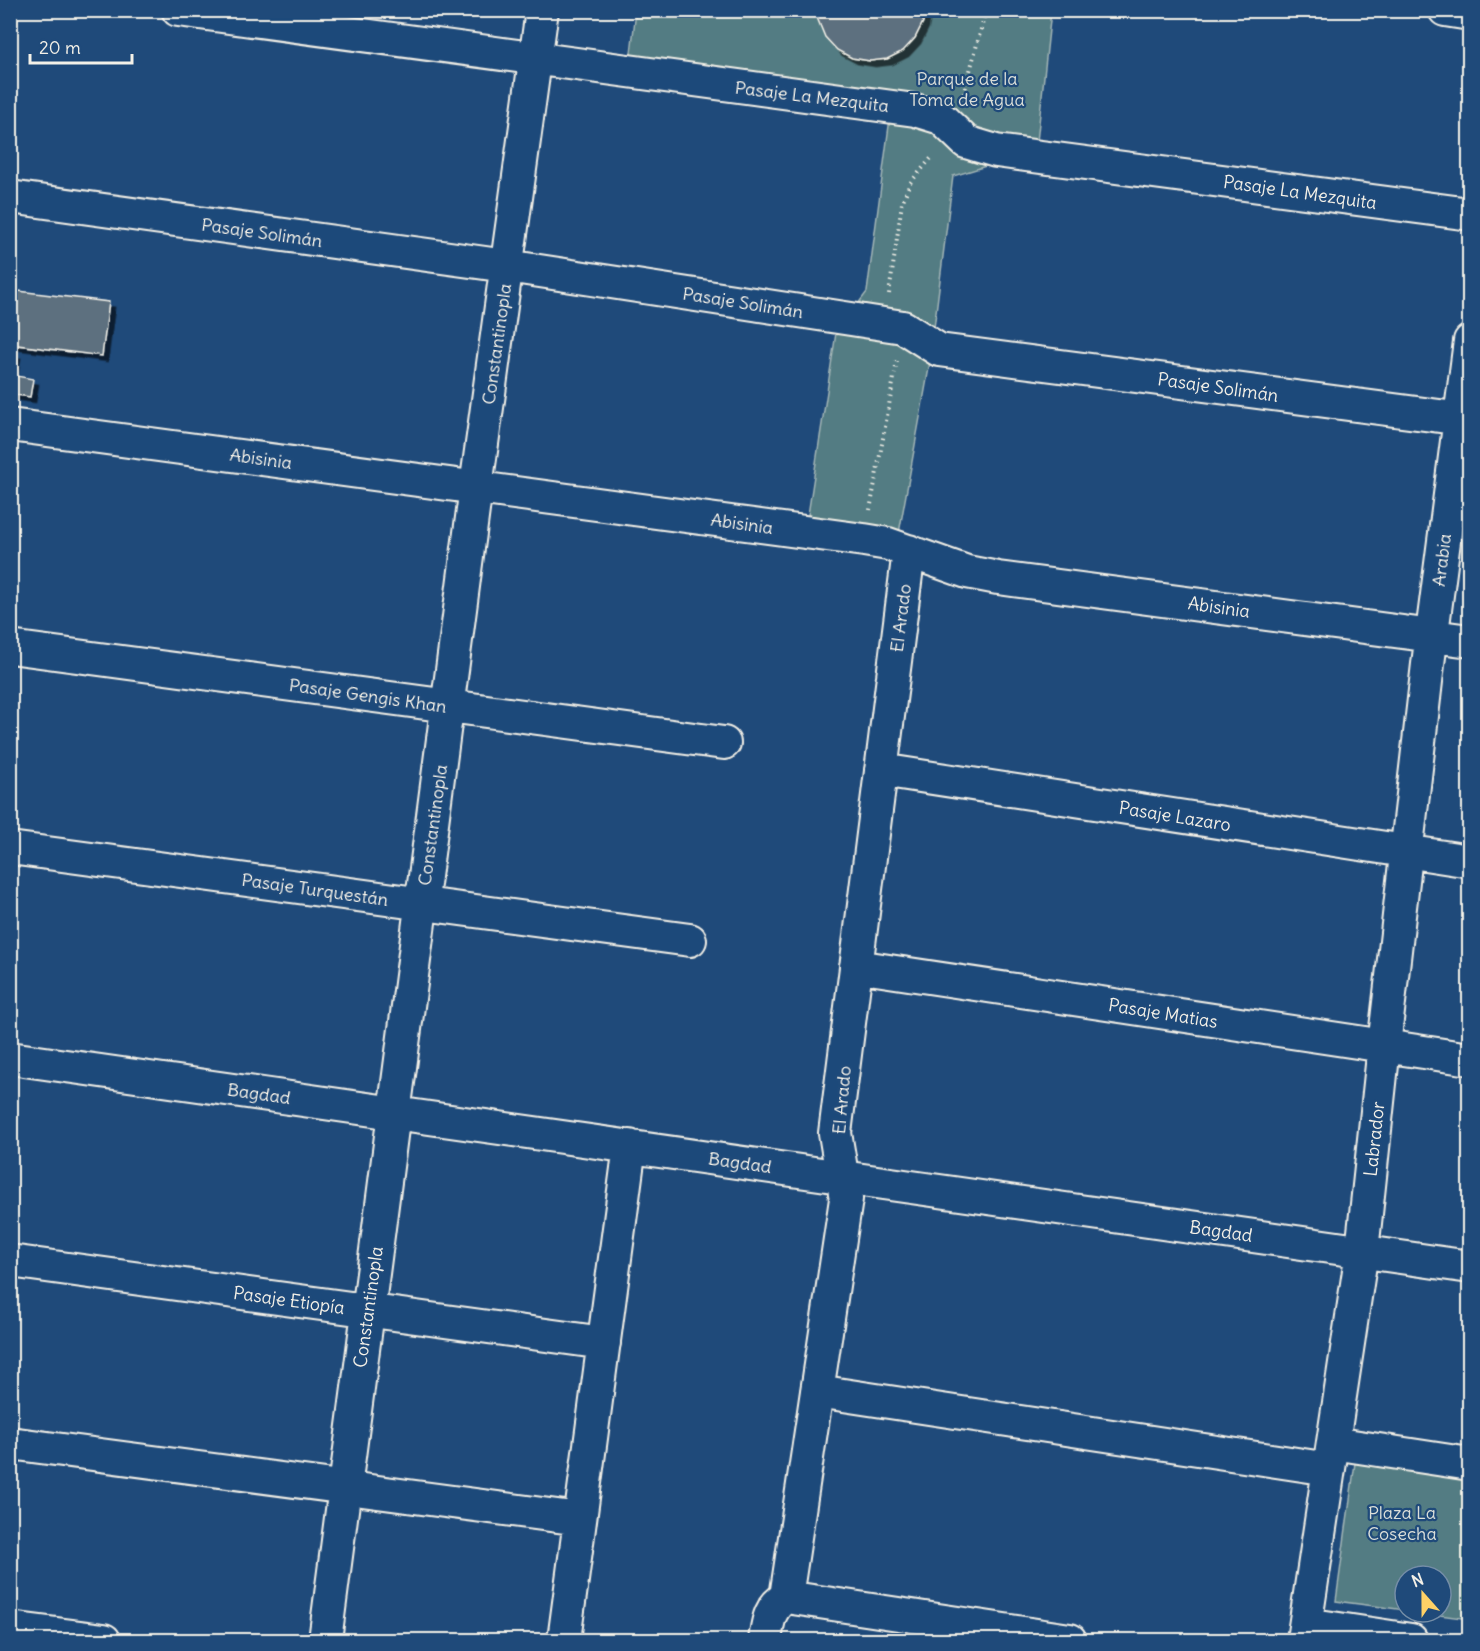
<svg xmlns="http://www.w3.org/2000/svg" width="1480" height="1651" viewBox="0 0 1480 1651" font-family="Delius,sans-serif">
<defs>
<filter id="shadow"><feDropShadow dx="5.5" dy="5.5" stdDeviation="0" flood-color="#0009"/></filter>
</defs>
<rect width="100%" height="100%" fill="#1f4a7a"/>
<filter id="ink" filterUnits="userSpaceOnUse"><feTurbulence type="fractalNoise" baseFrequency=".0167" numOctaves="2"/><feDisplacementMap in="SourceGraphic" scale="12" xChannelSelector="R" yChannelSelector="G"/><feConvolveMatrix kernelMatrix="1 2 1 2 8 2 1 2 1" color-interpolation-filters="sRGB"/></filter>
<g filter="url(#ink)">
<path fill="#537c83" stroke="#a4b6b6" stroke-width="1.5" d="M636 11H1051L1036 151 953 176 929 368 899 533 808 515 836 333 867 292 892 103 629 70Z
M1355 1463 1469 1478V1619L1417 1612H1441V1576H1405V1610L1336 1601Z"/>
<path fill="#5d707f" stroke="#f4f1e8" stroke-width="1.5" filter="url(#shadow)" d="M817 10H925L923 22 915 38 903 51 887 59 870 61 852 58 837 50 825 37 818 20Z
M10 290 109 302 102 356 10 344Z
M10 353H15L11 375 33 379 30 397 10 394Z"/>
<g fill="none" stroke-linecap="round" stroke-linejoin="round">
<g stroke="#f4f1e8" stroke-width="36">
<path id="street" d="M178 10 915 110 941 118 966 142 996 151 1470 214
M1445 10 1470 14
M10 197 507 266 903 327 939 350 1470 420
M10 425 864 540 888 544 967 572 998 578 1470 641
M10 647 724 743
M881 770 1470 861
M10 848 690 940
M856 966 1470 1059
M10 1058 1470 1267
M10 1261 604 1343
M817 1391 1329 1469
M10 1443 580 1519
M1333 1443 1470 1464
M786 1597 1070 1640
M1306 1624 1411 1640
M10 1628 104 1640
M325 1640 476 487 542 10
M564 1640 630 1146
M765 1640C768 1622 769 1607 786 1597L846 1199 835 1133 909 551
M1303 1640 1362 1251 1384 1046 1428 664 1470 341"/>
</g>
<path stroke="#f4f1e8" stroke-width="4" stroke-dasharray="1.5 4.5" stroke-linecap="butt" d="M964 94 986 10
M889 294 902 203 910 183 933 156
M870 510 897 361"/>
<use href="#street" stroke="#1f4a7a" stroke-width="32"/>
</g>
</g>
<g text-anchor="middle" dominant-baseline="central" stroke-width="4.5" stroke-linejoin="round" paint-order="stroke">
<g font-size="18" fill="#dcdfd9" stroke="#1f4a7a">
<text x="967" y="78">Parque de la<tspan x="967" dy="21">Toma de Agua</tspan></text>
<text x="1402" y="1512">Plaza La<tspan x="1402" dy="21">Cosecha</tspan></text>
</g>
<g font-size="18" fill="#f4f1e8" stroke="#1f4a7a">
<text transform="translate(812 96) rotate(7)">Pasaje La Mezquita</text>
<text transform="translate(1300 192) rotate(8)">Pasaje La Mezquita</text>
<text transform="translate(262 232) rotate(8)">Pasaje Solimán</text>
<text transform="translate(743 302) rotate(9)">Pasaje Solimán</text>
<text transform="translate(496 344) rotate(-82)">Constantinopla</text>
<text transform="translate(1218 387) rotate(8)">Pasaje Solimán</text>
<text transform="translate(261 458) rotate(8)">Abisinia</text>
<text transform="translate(742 523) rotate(8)">Abisinia</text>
<text transform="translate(1441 560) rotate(-83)">Arabia</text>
<text transform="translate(1219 607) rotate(8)">Abisinia</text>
<text transform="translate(900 618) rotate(-83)">El Arado</text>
<text transform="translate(368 695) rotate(8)">Pasaje Gengis Khan</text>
<text transform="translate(1175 816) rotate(9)">Pasaje Lazaro</text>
<text transform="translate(432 825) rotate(-82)">Constantinopla</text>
<text transform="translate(315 889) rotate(8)">Pasaje Turquestán</text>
<text transform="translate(1163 1013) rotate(9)">Pasaje Matias</text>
<text transform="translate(259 1093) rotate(8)">Bagdad</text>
<text transform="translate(841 1100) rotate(-85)">El Arado</text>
<text transform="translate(1374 1139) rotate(-84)">Labrador</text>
<text transform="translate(740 1162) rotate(8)">Bagdad</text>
<text transform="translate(1221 1231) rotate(8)">Bagdad</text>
<text transform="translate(289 1300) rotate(8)">Pasaje Etiopía</text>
<text transform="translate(368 1307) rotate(-82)">Constantinopla</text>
</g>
</g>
<rect width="1480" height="1651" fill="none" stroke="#1f4a7a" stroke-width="36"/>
<rect x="18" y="18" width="1444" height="1615" fill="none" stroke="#f4f1e8" stroke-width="2" filter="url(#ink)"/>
<g transform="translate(1423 1594) rotate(339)"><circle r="28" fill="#1f4a7a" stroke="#748da6" stroke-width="1.5"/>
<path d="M0-4.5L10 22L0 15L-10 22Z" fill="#ffd166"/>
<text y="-9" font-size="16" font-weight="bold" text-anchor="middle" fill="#f4f1e8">N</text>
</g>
<path d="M30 54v9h102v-9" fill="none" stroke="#f4f1e8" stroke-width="3"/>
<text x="39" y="54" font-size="18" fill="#f4f1e8" stroke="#1f4a7a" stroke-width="4.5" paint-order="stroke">20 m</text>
</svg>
